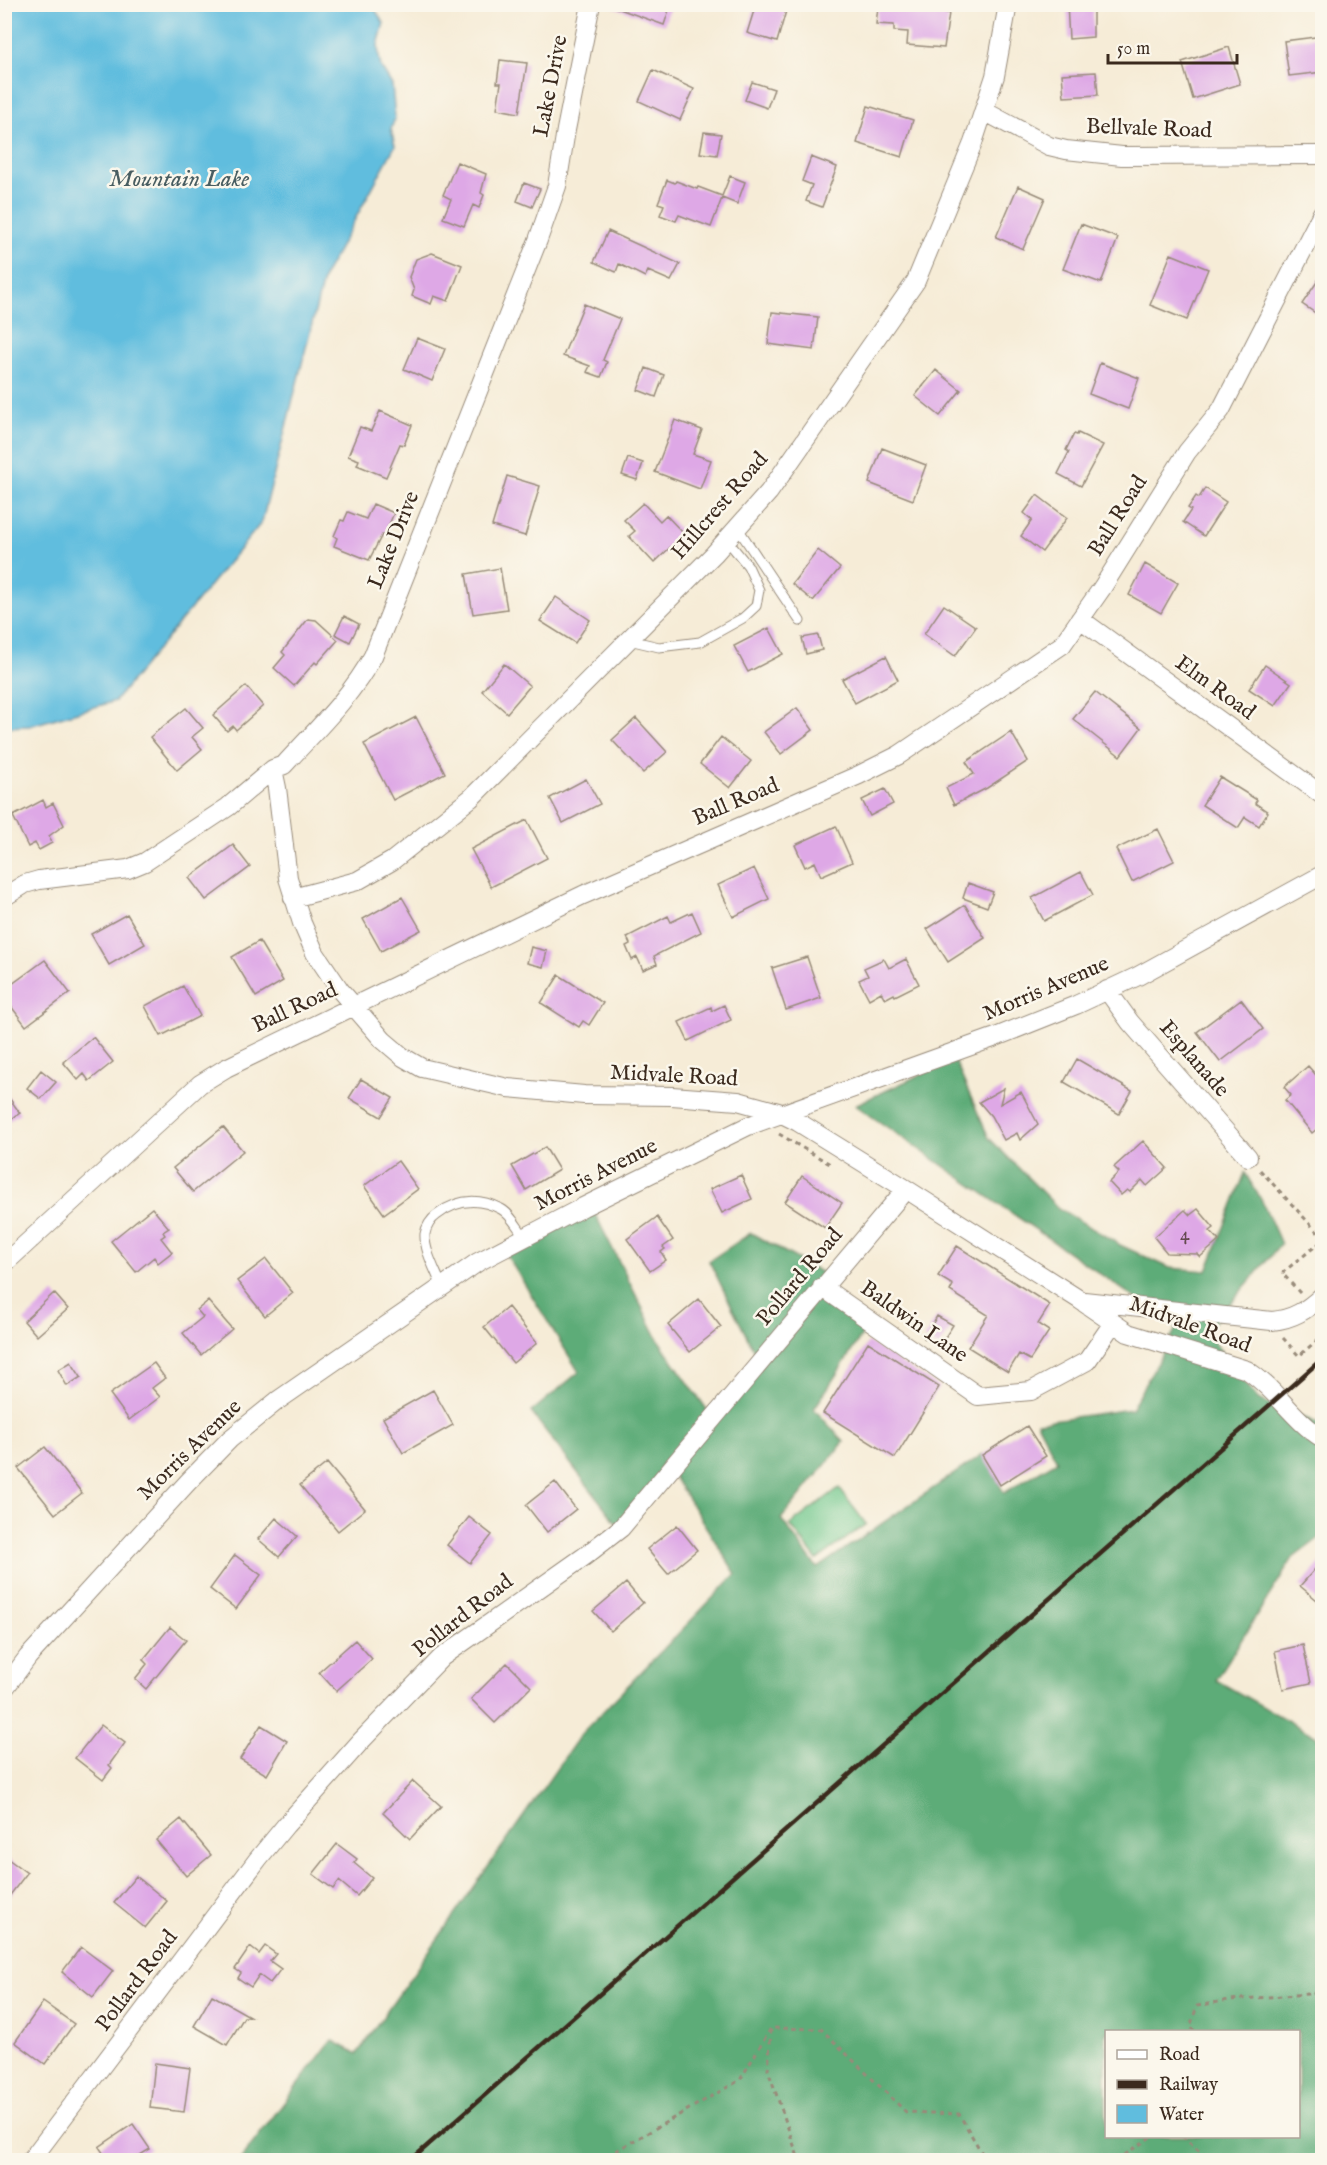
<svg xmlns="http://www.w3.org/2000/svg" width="1327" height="2165" viewBox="0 0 1327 2165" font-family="'IM FELL English',serif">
<rect width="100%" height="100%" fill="#fbf7ec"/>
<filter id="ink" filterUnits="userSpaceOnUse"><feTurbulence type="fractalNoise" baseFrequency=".0167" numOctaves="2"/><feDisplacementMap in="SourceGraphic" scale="12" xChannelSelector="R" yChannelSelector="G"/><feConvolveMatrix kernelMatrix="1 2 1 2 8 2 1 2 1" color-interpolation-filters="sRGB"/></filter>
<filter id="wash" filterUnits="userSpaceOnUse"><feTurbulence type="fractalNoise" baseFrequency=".008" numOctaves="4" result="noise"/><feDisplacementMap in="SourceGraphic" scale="24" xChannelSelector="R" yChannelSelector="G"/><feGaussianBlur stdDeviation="1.35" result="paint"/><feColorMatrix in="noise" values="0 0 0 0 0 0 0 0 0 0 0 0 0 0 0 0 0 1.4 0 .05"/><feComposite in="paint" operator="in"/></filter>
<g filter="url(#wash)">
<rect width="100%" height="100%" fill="#f6ecd7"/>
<path fill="#72c88d" stroke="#567956" stroke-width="1.5" d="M839 1488 866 1524 817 1560 790 1525Z"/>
<path fill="#5dac78" stroke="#4c6b4b" stroke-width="1.5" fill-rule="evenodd" d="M954 1059 989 1138 1058 1208 1120 1245 1170 1268 1207 1271 1245 1173 1262 1201 1281 1244 1206 1332 1258 1399 1322 1425V1536L1293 1558 1216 1680 1322 1740V2059L1317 2066 1322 2073V2160H240L332 2040 357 2054 581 1734 736 1574 671 1472 621 1529 531 1412 579 1372 504 1251 590 1204 659 1341 715 1421 761 1365 709 1261 751 1233 835 1280 822 1295 866 1329 814 1409 844 1442 781 1519 817 1568 983 1454 1004 1493 1057 1461 1037 1422 1131 1409 1177 1327 855 1105ZM1106 2032H1298V2136H1106Z"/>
<path fill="#60bdde" stroke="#4e747e" stroke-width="1.5" d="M5 4 372 5 384 23 378 45 379 57 381 67 392 85 395 118 391 129 395 146 324 276 262 522 115 701 29 726 5 727Z"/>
<g id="blocks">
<path fill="#dea8e6" d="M611 4H671L664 25 611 6Z
M756 4H788L777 42 747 33Z
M900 4 929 5V10L949 13 944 48 907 45 908 32 894 31V25L876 24 878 7 900 9Z
M1067 4H1093V37L1069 39Z
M1323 36V72L1289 76 1284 41Z
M1229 47 1240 84 1193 99 1182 62Z
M500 60 527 63 519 113 497 109 501 83H497Z
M653 70 694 89 680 120 639 101Z
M1096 72 1098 95 1064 97 1062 74Z
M752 82 774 89 767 108 745 100Z
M868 106 913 120 902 157 857 143Z
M704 132 721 134 717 155 700 153Z
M811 157 837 167 822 207 806 201 812 185 802 181Z
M457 162 486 174 481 193 484 195 479 208 473 205 464 226 443 218 451 199 443 195Z
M730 176 745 182 737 204 722 198 711 227 679 215 676 221 660 215 664 205 658 203 667 180 675 183 676 181 697 189 698 187 722 196Z
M524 183 540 189 532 207 517 201Z
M1018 186 1045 198 1023 249 996 237Z
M1081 224 1118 238 1101 283 1063 269Z
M608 231 680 264 671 281 648 271 645 277 619 264 616 272 594 262Z
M432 253 462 265 448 301 434 296 431 304 412 296 414 290 409 277 416 259Z
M1171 254 1208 269 1187 320 1150 305Z
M1323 273V318L1302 304Z
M584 304 620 319 603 360 607 362 601 377 587 372 590 366 563 356Z
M772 312 818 317 814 350 768 344Z
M417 338 445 349 432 381 404 369Z
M1100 363 1139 378 1128 409 1089 394Z
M646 368 664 375 656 397 638 390Z
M936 370 961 390 940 416 915 396Z
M380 411 412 425 404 445 400 444 386 477 357 465 359 460 348 456 360 427 371 431Z
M675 420 702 430 693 454 711 460 700 489 655 472Z
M1078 433 1103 445 1081 486 1058 474 1069 452 1066 450 1074 434 1077 435Z
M882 448 926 465 913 500 869 483Z
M628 458 643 463 637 480 622 475Z
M507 476 540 486 525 536 492 526Z
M1205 488 1226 502 1204 536 1183 522 1191 510 1188 508 1196 496 1199 498Z
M1037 495 1067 518 1042 552 1021 536 1032 520 1024 513Z
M643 503 660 521 666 515 684 534 654 563 629 536 635 531 624 520Z
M373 504 394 513 384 536 382 535 369 560 334 546 337 538 334 536 340 522 341 520 344 521 348 512 366 519Z
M818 550 840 568 813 601 792 584Z
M1145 564 1178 583 1161 613 1129 595Z
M500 568 507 609 473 614 466 574Z
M556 597 590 620 575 643 540 621Z
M944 605 976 627 955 656 924 634Z
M344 616 359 624 350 642 335 634Z
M308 619 316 620 338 640 317 664 315 662 294 686 274 668 285 655 282 652Z
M769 628 783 654 748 672 734 646Z
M818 635 822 650 806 654 802 638Z
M886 656 898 680 855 703 842 679Z
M504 664 530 686 507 713 482 691Z
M1265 665 1291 683 1275 706 1249 689Z
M246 686 263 706 236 730 233 726 227 731 213 715Z
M1095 692 1141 728 1120 756 1073 719Z
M186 708 203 728 192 737 202 749 177 770 150 737Z
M797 708 813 730 781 754 764 732Z
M416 717 445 773 393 800 364 744Z
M636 718 667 752 643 773 612 740Z
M1011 732 1028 761 987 788 954 805 946 788 974 774 966 762Z
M721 737 751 761 730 788 700 764Z
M1220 777 1257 800 1255 803 1268 812 1259 826 1245 817 1238 828 1202 805Z
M586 779 600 804 563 823 550 798Z
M885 789 893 804 870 816 862 800Z
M43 800 46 807 53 803 64 825 49 836 52 843 39 850 35 843 28 847 13 816Z
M527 820 547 858 491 887 471 849Z
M836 826 852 862 821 876 815 862 805 867 795 845Z
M1158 829 1174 861 1132 882 1116 849Z
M233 845 250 867 206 900 189 878Z
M754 868 769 899 733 917 718 885Z
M1081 872 1093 895 1044 921 1032 898Z
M968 883 993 892 987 907 963 898Z
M402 897 421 930 381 951 363 919Z
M965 905 985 938 948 962 927 929Z
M692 912 701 932 654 956 657 964 643 970 637 957 632 960 626 946 630 944 627 937 668 916 671 922Z
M127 914 145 944 109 965 91 934Z
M259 941 283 981 256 997 232 957Z
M531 947 547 951 543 967 527 963Z
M807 957 821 998 786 1010 772 968Z
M884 959 889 968 906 959 919 984 895 996 894 994 885 999 881 992 869 999 859 980 868 976 864 968Z
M45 960 70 993 26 1026 4 997V990Z
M559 975 603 1003 589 1025 583 1021 579 1027 541 1003Z
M183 986 200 1016 161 1036 145 1006Z
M1241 999 1263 1029 1220 1062 1197 1032Z
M724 1005 731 1020 688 1041 679 1022 711 1007 712 1011Z
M93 1037 113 1062 89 1081 84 1074 78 1080 63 1062Z
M1077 1059 1132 1091 1119 1114 1064 1082Z
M1308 1066 1323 1083V1124L1312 1133 1285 1100 1291 1095 1284 1087Z
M41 1070 56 1082 41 1099 27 1088Z
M361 1079 393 1098 381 1117 349 1098Z
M1004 1088 1000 1104 1021 1092 1038 1124 1020 1140 1017 1133 1004 1140 991 1116 979 1102Z
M4 1091 20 1113 4 1124Z
M223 1127 243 1151 193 1192 173 1168Z
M1143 1141 1167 1168 1147 1186 1142 1180 1130 1192 1127 1190 1121 1195 1109 1182 1119 1172 1114 1167Z
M545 1147 559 1170 526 1190 512 1166Z
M398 1161 418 1189 384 1214 364 1186Z
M741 1175 752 1199 722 1213 710 1189Z
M802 1176 842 1203 825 1228 785 1202Z
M152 1208 169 1228 163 1232 165 1235 161 1238 172 1252 158 1263 154 1257 136 1272 111 1241Z
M1198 1209 1214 1228 1210 1231 1219 1241 1200 1257 1197 1254 1167 1253 1154 1237 1185 1210 1190 1215Z
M657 1217 673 1240 663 1247 665 1249 661 1252 666 1260 650 1271 627 1239Z
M957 1246 1050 1305 1038 1324 1049 1331 1030 1360 1019 1354 1008 1372 968 1347 988 1315 950 1291 953 1285 938 1276Z
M266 1259 293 1293 265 1316 237 1281Z
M54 1293 68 1309 37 1336 24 1321Z
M699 1299 721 1327 690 1352 668 1325Z
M208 1301 232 1329 201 1355 183 1333 203 1317 197 1310Z
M508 1307 537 1343 513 1363 484 1327Z
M937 1316 953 1325 939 1347 924 1338Z
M868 1342 939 1387 895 1458 823 1413Z
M71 1362 81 1377 67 1386 58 1370Z
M154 1363 165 1378 152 1388 160 1397 129 1420 110 1394Z
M433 1390 453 1425 403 1453 383 1418Z
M1027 1426 1046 1456 1000 1485 982 1455Z
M45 1447 82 1493 55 1514 18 1468Z
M327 1463 365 1509 338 1531 300 1485Z
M555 1482 576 1509 547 1532 526 1505Z
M469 1517 492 1535 470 1563 447 1545Z
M276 1518 297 1536 279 1557 258 1539Z
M677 1525 697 1550 668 1574 647 1549Z
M235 1555 261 1575 236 1609 210 1589Z
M1323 1560V1605L1300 1586Z
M626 1583 643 1603 611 1631 593 1611Z
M170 1627 186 1640 146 1689 135 1679 147 1664 143 1660Z
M355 1640 372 1659 336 1691 319 1672Z
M1303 1645 1311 1683 1283 1689 1275 1651Z
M507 1663 531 1687 495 1723 471 1699Z
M101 1725 125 1743 109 1765 112 1768 103 1780 75 1758Z
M261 1725 287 1741 267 1775 240 1759Z
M413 1781 441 1806 410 1839 383 1813Z
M181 1819 211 1855 186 1876 156 1840Z
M337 1844 357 1859 354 1863 372 1878 357 1896 339 1881 333 1889 313 1874Z
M4 1856 27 1873 4 1903Z
M136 1876 167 1901 145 1928 114 1903Z
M265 1946 276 1954 270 1961 281 1969 270 1983 259 1975 251 1987 238 1978 241 1973 235 1969 250 1947 259 1954Z
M81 1947 113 1971 93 1997 62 1972Z
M212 1995 251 2017H244L227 2045 194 2026Z
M43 2002 74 2024 45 2064 15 2042Z
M155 2063 190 2068 184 2112 150 2108Z
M133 2124 150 2149 132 2160H108L99 2147Z"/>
</g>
</g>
<g filter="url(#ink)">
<use href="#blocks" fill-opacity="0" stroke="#988b7a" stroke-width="1.5"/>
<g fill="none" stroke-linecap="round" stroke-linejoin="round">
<g stroke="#988b7a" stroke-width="11">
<path id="service" d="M737 527 800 621
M629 640 659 647 700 642 743 618 756 606 759 590 748 566 726 539
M442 1287C436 1271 424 1251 425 1234 426 1227 431 1219 437 1215 457 1199 478 1197 501 1209 511 1214 518 1229 525 1237"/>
</g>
<g stroke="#988b7a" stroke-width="20">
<path id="minor" d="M984 111 1049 146 1066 150 1122 156 1322 155
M1080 619 1322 795
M273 769 277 788 288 878 302 923 315 953 340 990 383 1040 403 1057 422 1068 508 1088 584 1095 672 1096 738 1101 778 1112 798 1122 906 1189 1080 1300 1128 1333 1247 1370C1276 1389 1293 1420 1322 1438
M4 897 25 884 39 880 128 869 145 862 228 807 273 769 284 765C316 730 351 697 373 656L538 240 557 186 566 130 591 4
M293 898 357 881 392 861 471 798 714 554 769 492 916 281 973 143 995 76 1008 4
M1107 990 1130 1022 1248 1157
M4 1264 200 1084 226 1068 583 895 859 775 899 755 1062 645 1102 588 1187 452 1221 410 1322 213
M822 1287 978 1396 1031 1391 1087 1361 1113 1323
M1084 1301 1272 1321C1293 1319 1307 1310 1322 1296
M4 1689 28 1657 188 1482 230 1439 277 1401 478 1262 583 1207 748 1126 993 1038 1076 1005 1138 976 1322 875
M31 2160 258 1859 286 1825 361 1741 442 1657 585 1556 621 1528 906 1189"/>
</g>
<path stroke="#988b7a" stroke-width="3" stroke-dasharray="4.5 4.5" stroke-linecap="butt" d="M779 1134 830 1164
M1260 1170 1322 1237
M1300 1293 1282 1273 1322 1241
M1283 1338 1299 1356 1322 1336
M771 2030 768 2070 799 2160
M1194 2032 1191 2024 1197 2006 1229 2000 1322 1993
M1182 2136 1209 2160
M600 2160 740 2080 771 2028 821 2029 906 2112 959 2114 986 2160
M1117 2160 1152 2136"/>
<use href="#service" stroke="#fff" stroke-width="9"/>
<use href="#minor" stroke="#fff" stroke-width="18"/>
<path stroke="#3b2a1e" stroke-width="4.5" d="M411 2160 1322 1359"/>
</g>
</g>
<g text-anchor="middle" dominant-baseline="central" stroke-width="5" stroke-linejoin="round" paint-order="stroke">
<g font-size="20" fill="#644a50">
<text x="1185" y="1234">4</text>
</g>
<g font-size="22" fill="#3b2a1e" stroke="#fbf7ec">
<text transform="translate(551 86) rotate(-79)">Lake Drive</text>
<text transform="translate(1149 129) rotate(2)">Bellvale Road</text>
<text transform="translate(720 506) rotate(-49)">Hillcrest Road</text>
<text transform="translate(1118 516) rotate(-58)">Ball Road</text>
<text transform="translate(394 540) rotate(-68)">Lake Drive</text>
<text transform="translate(1215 688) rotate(36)">Elm Road</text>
<text transform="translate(736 802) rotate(-23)">Ball Road</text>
<text transform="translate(1046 989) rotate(-23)">Morris Avenue</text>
<text transform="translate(295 1008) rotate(-25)">Ball Road</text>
<text transform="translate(1194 1059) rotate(49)">Esplanade</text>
<text transform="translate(674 1076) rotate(3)">Midvale Road</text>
<text transform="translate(596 1175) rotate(-27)">Morris Avenue</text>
<text transform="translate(800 1277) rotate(-50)">Pollard Road</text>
<text transform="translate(914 1322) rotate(35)">Baldwin Lane</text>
<text transform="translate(1190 1325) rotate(20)">Midvale Road</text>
<text transform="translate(190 1450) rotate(-44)">Morris Avenue</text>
<text transform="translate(463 1616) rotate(-38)">Pollard Road</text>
<text transform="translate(137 1981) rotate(-53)">Pollard Road</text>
</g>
<g font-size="24" font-style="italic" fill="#485d61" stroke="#fbf7ec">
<text x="179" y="179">Mountain Lake</text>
</g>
</g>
<rect width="1327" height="2165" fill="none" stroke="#fbf7ec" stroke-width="24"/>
<rect x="1105" y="2030" width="195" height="108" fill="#fbf7ec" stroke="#aea59a" stroke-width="1.5"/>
<rect x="1117" y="2050" width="30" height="9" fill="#ffffff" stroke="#aea59a" stroke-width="1.5"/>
<text x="1159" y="2060" font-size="18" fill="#3b2a1e">Road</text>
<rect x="1117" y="2080" width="30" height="9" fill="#3b2a1e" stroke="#aea59a" stroke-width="1.5"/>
<text x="1159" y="2090" font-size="18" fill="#3b2a1e">Railway</text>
<rect x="1117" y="2105" width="30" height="18" fill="#60bdde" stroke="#aea59a" stroke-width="1.5"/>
<text x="1159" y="2120" font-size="18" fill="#3b2a1e">Water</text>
<path d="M1108 54v9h129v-9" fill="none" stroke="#3b2a1e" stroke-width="3"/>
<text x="1117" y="54" font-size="18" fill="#3b2a1e" stroke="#fbf7ec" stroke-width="4.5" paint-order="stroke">50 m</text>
</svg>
